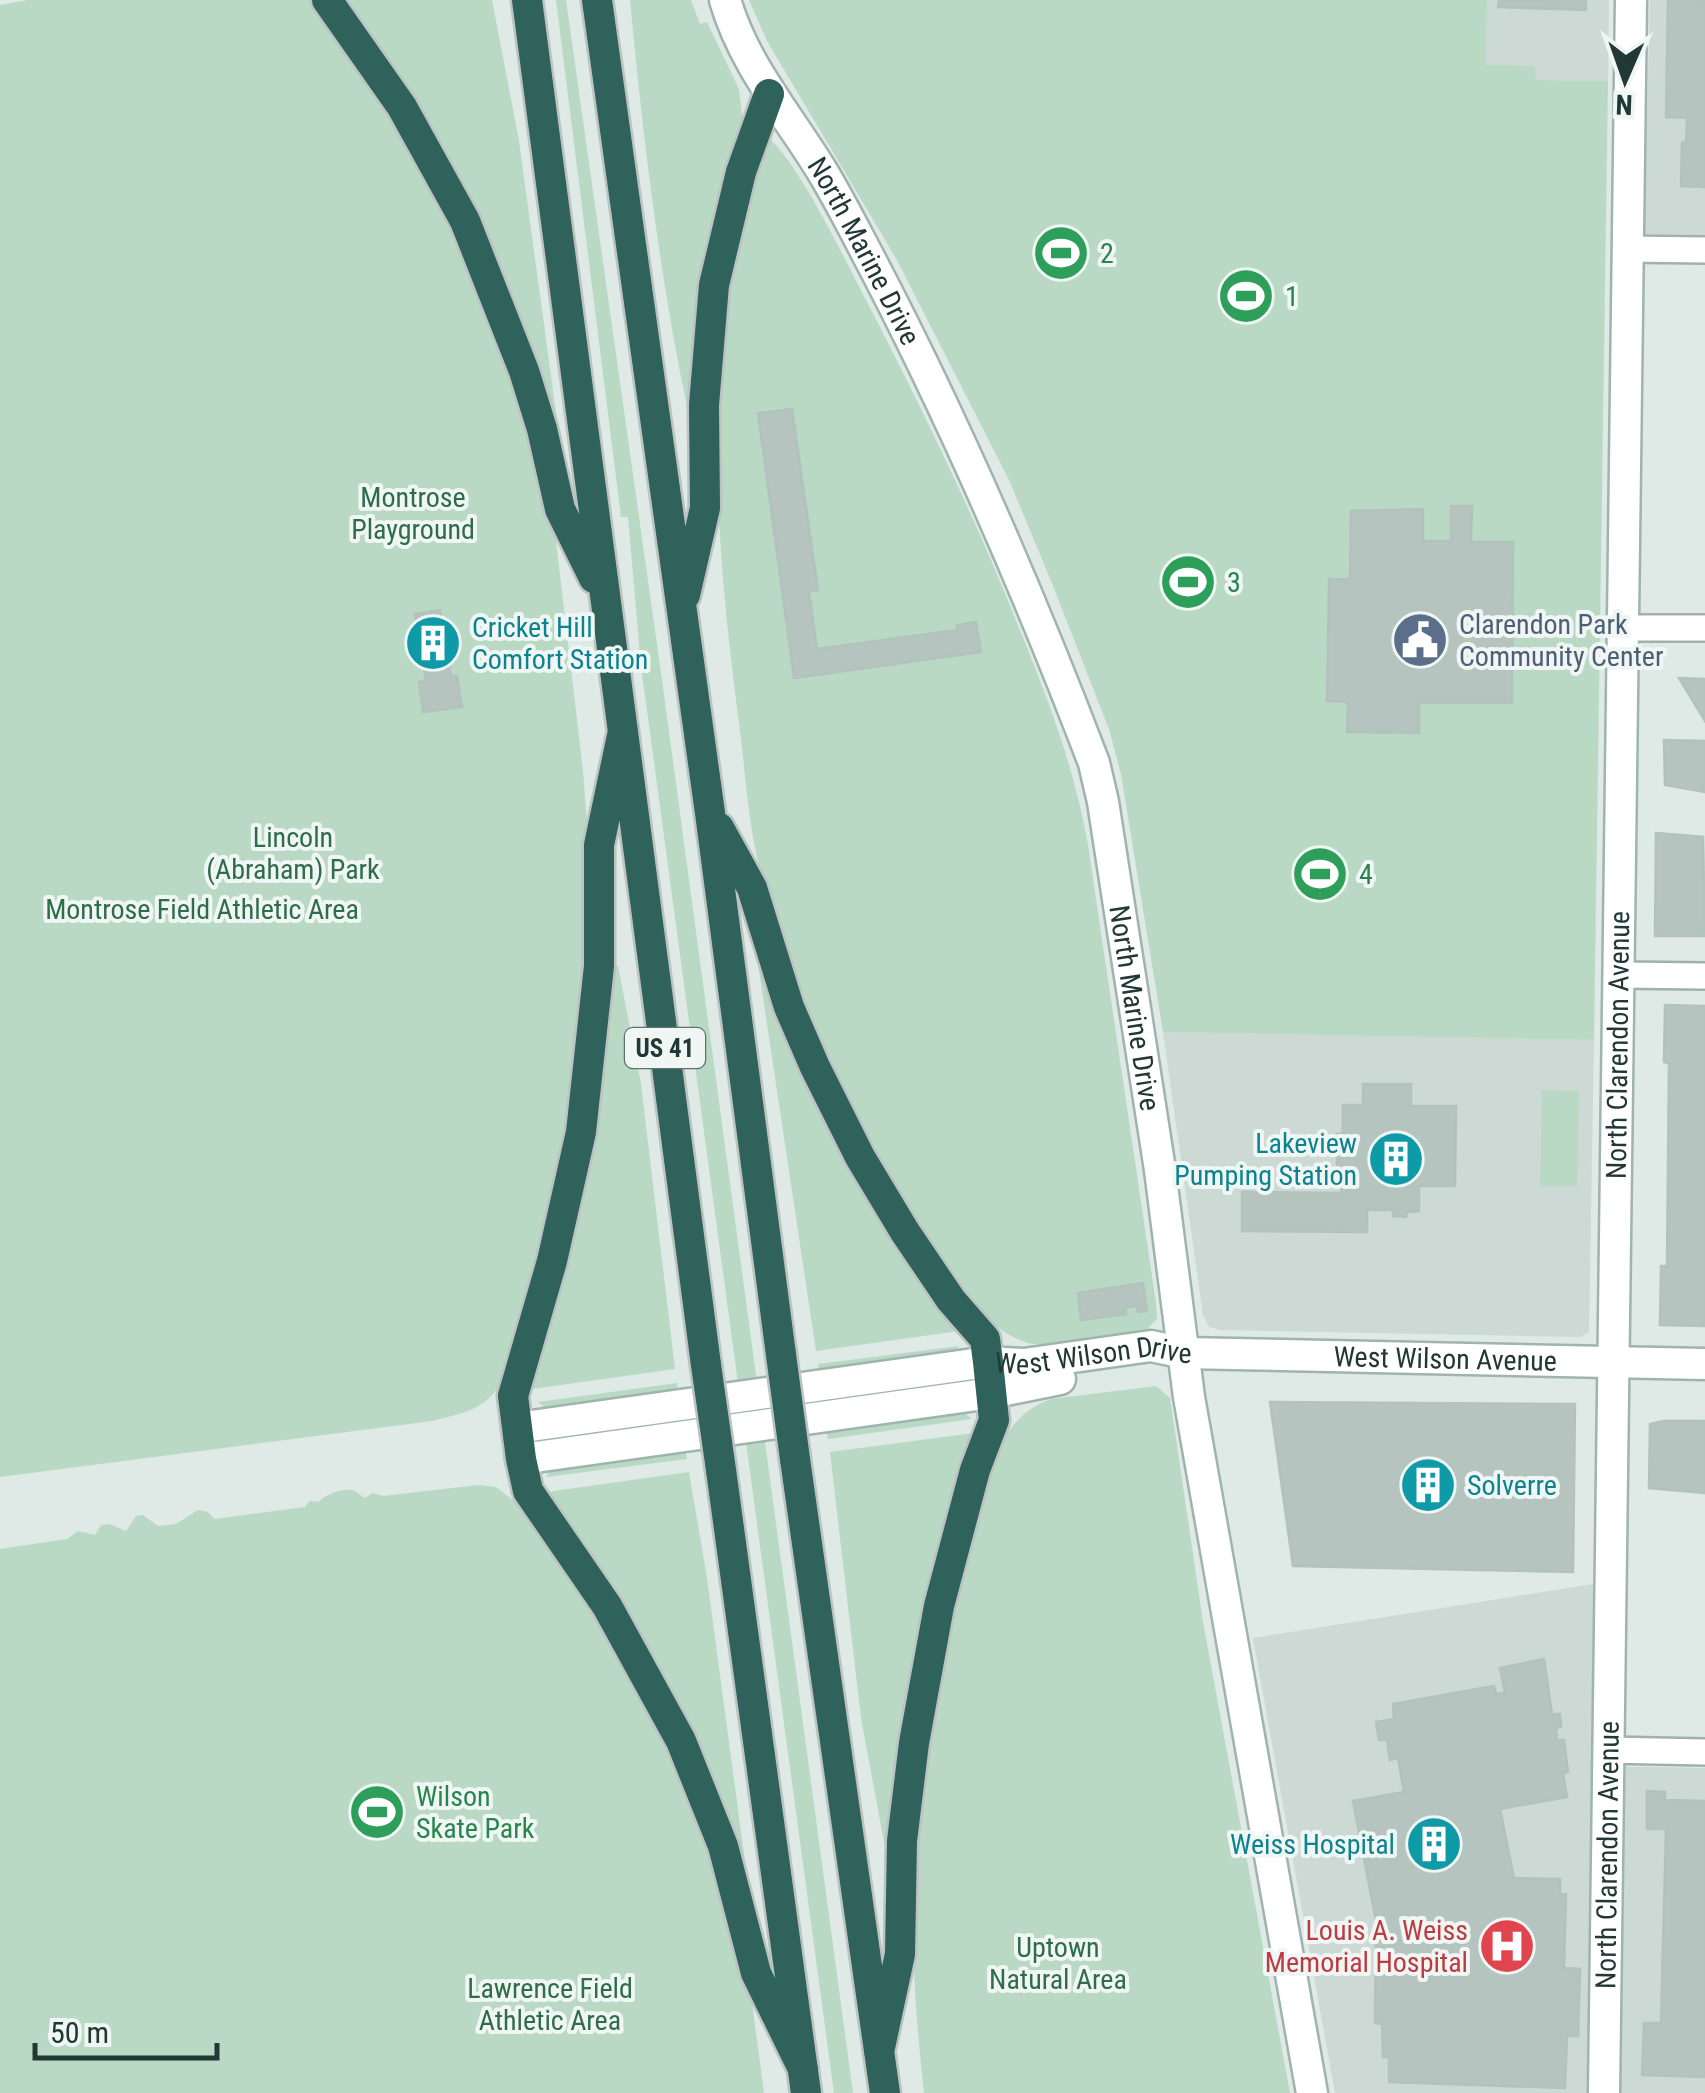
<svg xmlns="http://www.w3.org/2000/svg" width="1705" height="2093" viewBox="0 0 1705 2093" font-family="'Roboto Condensed',sans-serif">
<rect width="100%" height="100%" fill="#dfe9e5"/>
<path fill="#cdd9d4" d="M1487 0H1609L1608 81 1536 80 1486 65Z
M1650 0H1705V235L1644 234Z
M1163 1032 1594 1040 1589 1332 1580 1337 1221 1330 1209 1327 1203 1315Z
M1593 1584 1594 1766 1705 1768V2093H1335L1253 1638Z"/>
<path fill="#b9d9c4" d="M28 0H310L376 92 445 209 511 371 554 524 583 771 588 836 589 947 571 1112 534 1277 497 1389C480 1412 458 1414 432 1421L0 1477V5Z
M340 0H492L519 141 557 420 550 422Z
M556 0H566L662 680 853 2093H834L641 666 628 517H621Z
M630 0H691L700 24 707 22 739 89 744 130 695 406 687 407C659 272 643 137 630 0Z
M749 0H1487L1486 65 1535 66 1536 80 1608 81 1594 1040 1163 1032 1121 774 1109 729 1053 586 1010 482 897 260 767 41Z
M770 139C801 168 843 256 864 296 920 405 974 514 1019 628 1049 701 1074 767 1088 845L1156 1303 1157 1319 1147 1329C1123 1332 1047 1349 1028 1343 972 1326 930 1245 901 1198 841 1098 795 993 763 880 748 830 746 775 739 723 720 577 705 419 730 272 737 227 753 184 767 141Z
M762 963 959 1331 816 1351 758 964Z
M618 966 641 1084 675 1369 532 1389 530 1382 611 968Z
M1542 1090 1579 1091 1577 1186H1540Z
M959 1346 954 1354 819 1373 818 1364Z
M677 1383 678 1392 547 1409 538 1402Z
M1156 1386 1170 1398 1203 1622 1290 2093H924C919 2045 914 1998 914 1949 914 1803 936 1655 979 1515 986 1490 991 1459 1005 1437 1017 1418 1031 1406 1051 1399Z
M962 1411 972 1419 828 1439 826 1430Z
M974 1433 887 1858 861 1718 830 1452Z
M685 1449 687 1459 546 1477 552 1468Z
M689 1472 707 1578 746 1869 742 1870 547 1492Z
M479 1485 496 1487 525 1510 597 1615 668 1745 722 1875 751 1995 764 2093H0V1549L67 1539 78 1531 95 1535 101 1525 109 1524 126 1531 136 1516 143 1515 158 1526 176 1524 198 1510 208 1512 214 1519 305 1507 310 1501 319 1502C323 1495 343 1488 352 1490 357 1491 360 1495 365 1498L373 1493 383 1496Z"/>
<path fill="#b5c4be" stroke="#b2c2bd" stroke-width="2.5" d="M1499 0H1586V10L1498 7Z
M1668 0H1705V187L1681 186 1682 143 1686 141 1687 118 1666 117Z
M792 409 818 590 809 591 817 649 957 630V625L976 622 981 652 794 678 758 413Z
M1451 506H1472L1471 542H1513L1512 703H1419V733L1347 732 1348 702 1327 701 1329 579H1350L1351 511 1423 509V541H1451Z
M440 610 451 677 457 676 462 707 423 712 419 682 426 681 415 614Z
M1679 678 1705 679V721Z
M1664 740 1705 741V792L1665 785Z
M1656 833 1703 837 1705 936H1655Z
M1665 1005 1705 1006V1326L1660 1325 1661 1266H1667L1669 1063 1664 1062Z
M1363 1084H1411V1106H1456L1455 1186H1419V1211L1407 1212 1406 1217 1393 1216V1210H1367V1232L1242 1231V1192L1342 1193 1341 1184H1337V1134L1343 1133V1105H1363Z
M1143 1283 1147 1311 1138 1312 1137 1306 1125 1308 1126 1314 1081 1320 1078 1293Z
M1270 1402 1575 1404 1573 1572 1293 1566Z
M1664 1421H1705V1493L1649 1488 1650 1424Z
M1544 1659 1552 1714H1560L1561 1727 1556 1728 1557 1740H1564L1568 1772 1563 1773 1567 1797 1500 1809 1514 1878 1560 1879V1895L1566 1894 1564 1968 1580 1969 1578 2036H1567L1565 2088 1389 2082V2057H1383L1382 2024 1375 2023 1376 1921 1353 1801 1404 1792 1398 1758 1390 1760 1387 1740H1379L1376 1722 1394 1719 1393 1704 1494 1686 1496 1694 1505 1693 1500 1668Z
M1647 1791 1665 1792V1800L1705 1801V2077L1642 2075 1644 2023H1661L1666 1829H1647Z"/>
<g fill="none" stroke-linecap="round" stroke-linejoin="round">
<g stroke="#a2b0ac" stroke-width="30">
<path id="street" d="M1628 249 1705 250
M1623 628H1705
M1618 975 1705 976
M1608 1750 1705 1752"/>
</g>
<g stroke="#9fb4ae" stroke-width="35">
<g id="secondary">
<path id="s1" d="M725 0C744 65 787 114 822 171 836 194 849 219 862 244 951 412 1026 585 1094 763L1103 802 1160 1170 1189 1397 1312 2093"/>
<path id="s2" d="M517 1428 988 1362 1024 1364 1151 1346 1184 1353 1705 1364"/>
<path d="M521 1459 991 1393 1060 1379"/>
<path id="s3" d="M1604 2093 1631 0"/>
</g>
</g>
<g stroke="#bcc3c2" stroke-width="35">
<path id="highway" d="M327 0 402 107 465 221 524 371 542 429 560 509 594 578
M527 0 706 1365
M597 0 710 813 781 1355
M685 595 705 508 704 405 714 285 741 172 769 94
M623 731 599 845V966L581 1132 552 1261 513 1396 521 1459 528 1491 607 1606 681 1741 723 1846 756 1973 803 2069
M719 828 752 888 789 1007 815 1067 860 1157 905 1232 951 1300 985 1339 988 1362 994 1420 975 1470 939 1606 914 1743 902 1841 900 1954 879 2052
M795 1459 885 2093
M721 1470 806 2093"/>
</g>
<use href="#street" stroke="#fff" stroke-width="25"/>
<use href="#secondary" stroke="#fff" stroke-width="30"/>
<use href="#highway" stroke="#2f625b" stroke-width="30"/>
<g stroke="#bcc3c2" stroke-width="35" stroke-linecap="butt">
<path id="highway-bridge" d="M781 1355 795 1459
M706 1365 721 1470"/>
</g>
<use href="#highway-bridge" stroke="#2f625b" stroke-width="30"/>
</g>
<defs>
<g id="stadium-disc" transform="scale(2.875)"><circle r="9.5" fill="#2e9e5b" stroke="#eff6f3"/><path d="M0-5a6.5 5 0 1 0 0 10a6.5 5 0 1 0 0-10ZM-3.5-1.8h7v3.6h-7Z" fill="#fff"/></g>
<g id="civic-disc" transform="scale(2.875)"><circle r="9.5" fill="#5c6f8a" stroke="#eff6f3"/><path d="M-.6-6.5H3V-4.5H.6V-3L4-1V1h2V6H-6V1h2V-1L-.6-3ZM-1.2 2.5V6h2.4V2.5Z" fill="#fff"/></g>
<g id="building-disc" transform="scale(2.875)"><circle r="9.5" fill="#0f9aa8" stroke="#eff6f3"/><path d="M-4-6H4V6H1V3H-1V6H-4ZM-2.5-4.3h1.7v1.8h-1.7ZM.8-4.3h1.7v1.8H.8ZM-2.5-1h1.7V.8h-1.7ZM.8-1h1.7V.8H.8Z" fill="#fff"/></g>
<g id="hospital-disc" transform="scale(2.875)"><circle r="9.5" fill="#e0444e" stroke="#eff6f3"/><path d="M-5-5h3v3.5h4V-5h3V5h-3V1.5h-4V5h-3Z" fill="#fff"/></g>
</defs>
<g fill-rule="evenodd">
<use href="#stadium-disc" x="1061" y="253"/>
<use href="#stadium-disc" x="1246" y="296"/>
<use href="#stadium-disc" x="1188" y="582"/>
<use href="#civic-disc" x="1420" y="640"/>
<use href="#building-disc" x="433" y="643"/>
<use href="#stadium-disc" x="1320" y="874"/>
<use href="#building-disc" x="1396" y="1159"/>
<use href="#building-disc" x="1428" y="1485"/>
<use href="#stadium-disc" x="377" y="1812"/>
<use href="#building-disc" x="1434" y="1844"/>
<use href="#hospital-disc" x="1507" y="1946"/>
</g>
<g text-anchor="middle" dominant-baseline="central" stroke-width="8" stroke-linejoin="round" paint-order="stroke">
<rect fill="#eff6f3" stroke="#5f716d" stroke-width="2.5" x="625" y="1028" width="80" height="40" rx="8"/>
<g font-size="25" font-weight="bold" fill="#213833">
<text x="665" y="1048">US 41</text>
</g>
<g font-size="28" fill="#213833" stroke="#eff6f3">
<text stroke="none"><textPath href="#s1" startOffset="288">North Marine Drive</textPath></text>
<text stroke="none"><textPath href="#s1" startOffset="1098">North Marine Drive</textPath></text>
<text stroke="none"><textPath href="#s3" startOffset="1048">North Clarendon Avenue</textPath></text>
<text stroke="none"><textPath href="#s2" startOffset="935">West Wilson Avenue</textPath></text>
<text stroke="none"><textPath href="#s2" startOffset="582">West Wilson Drive</textPath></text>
<text stroke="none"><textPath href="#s3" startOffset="238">North Clarendon Avenue</textPath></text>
</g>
<g font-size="28" fill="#27864d" stroke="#eff6f3" text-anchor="start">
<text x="1100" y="253">2</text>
<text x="1285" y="296">1</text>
<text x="1227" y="582">3</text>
<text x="1359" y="874">4</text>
<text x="416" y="1796">Wilson<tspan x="416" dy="32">Skate Park</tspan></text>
</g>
<g font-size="28" fill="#2f6c4a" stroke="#eff6f3">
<text x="413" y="497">Montrose<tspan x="413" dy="32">Playground</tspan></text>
<text x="293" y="837">Lincoln<tspan x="293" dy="32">(Abraham) Park</tspan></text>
<text x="202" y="909">Montrose Field Athletic Area</text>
<text x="1058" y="1947">Uptown<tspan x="1058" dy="32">Natural Area</tspan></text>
<text x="550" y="1988">Lawrence Field<tspan x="550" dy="32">Athletic Area</tspan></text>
</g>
<g font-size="28" fill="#4e5e75" stroke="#eff6f3" text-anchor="start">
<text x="1459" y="624">Clarendon Park<tspan x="1459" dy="32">Community Center</tspan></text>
</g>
<g font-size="28" fill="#0d838f" stroke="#eff6f3" text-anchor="start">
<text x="472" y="627">Cricket Hill<tspan x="472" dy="32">Comfort Station</tspan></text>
<text x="1357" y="1143" text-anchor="end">Lakeview<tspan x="1357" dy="32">Pumping Station</tspan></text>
<text x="1467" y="1485">Solverre</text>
<text x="1395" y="1844" text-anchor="end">Weiss Hospital</text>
</g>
<g font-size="28" fill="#be3a42" stroke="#eff6f3" text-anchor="end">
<text x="1468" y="1930">Louis A. Weiss<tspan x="1468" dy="32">Memorial Hospital</tspan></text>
</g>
</g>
<g transform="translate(1625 80) rotate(182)" stroke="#eff6f3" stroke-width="8" paint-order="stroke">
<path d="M0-8L18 38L0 25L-18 38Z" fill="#213833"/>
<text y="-15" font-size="28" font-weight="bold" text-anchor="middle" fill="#213833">N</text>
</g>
<path d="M35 2043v15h182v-15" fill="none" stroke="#213833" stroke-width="5"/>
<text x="50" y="2043" font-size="30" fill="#213833" stroke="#eff6f3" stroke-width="8" paint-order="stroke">50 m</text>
</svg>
